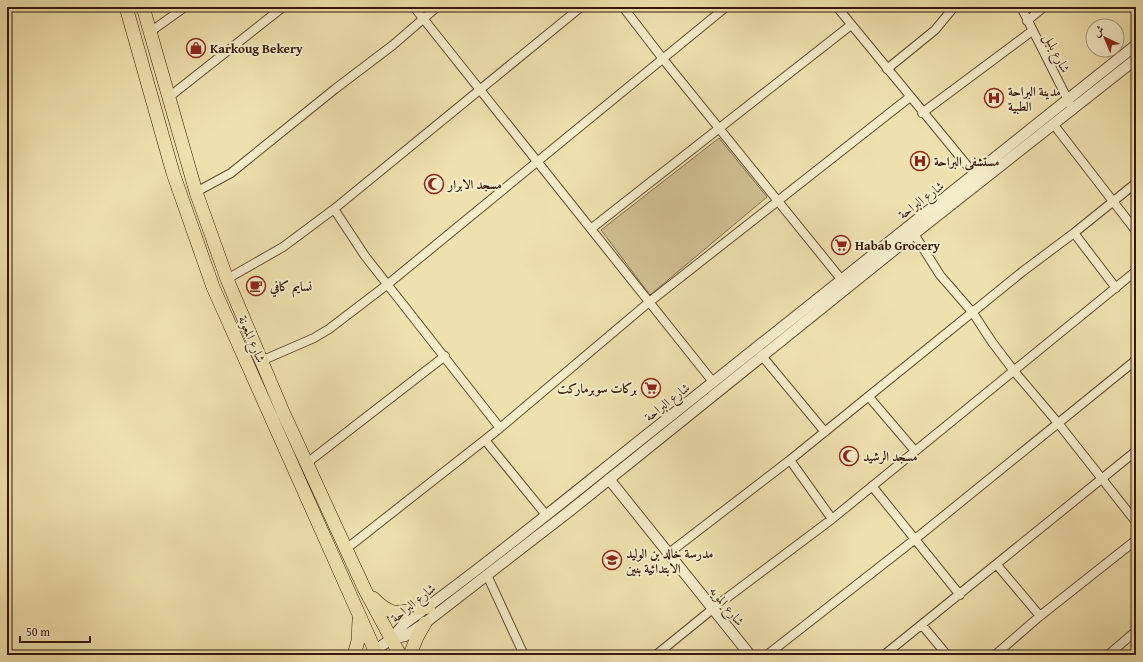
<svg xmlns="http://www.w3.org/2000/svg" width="1143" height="662" viewBox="0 0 1143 662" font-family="'Gentium Book Plus',Amiri,serif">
<rect width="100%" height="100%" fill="#efe1ae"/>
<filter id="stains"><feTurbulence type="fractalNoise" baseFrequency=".005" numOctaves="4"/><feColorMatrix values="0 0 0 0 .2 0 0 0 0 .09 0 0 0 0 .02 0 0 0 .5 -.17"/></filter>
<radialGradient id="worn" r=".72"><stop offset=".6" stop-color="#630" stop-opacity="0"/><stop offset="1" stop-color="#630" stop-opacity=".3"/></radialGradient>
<path fill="#d0bf92" stroke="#836c4d" d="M719 138 767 197 650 295 601 230Z"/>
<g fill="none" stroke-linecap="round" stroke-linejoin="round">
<g stroke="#644a32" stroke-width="10">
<path id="minor" d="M414 7 713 382
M623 7 663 59 841 279
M837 7 975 175
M1021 7 1073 110
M1027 21 1044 7
M150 32 185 7
M887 69 935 30 954 7
M169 97 283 7
M922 113 1032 31
M1054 125 1136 231
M196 192 231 173 335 89 393 45 437 7
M334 209 365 256 500 428
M592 228 851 25
M1074 233 1116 288
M914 234 940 275 973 313 992 342 1014 371 1058 423 1136 522
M227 279 283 247 334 209 581 7
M762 356 825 432
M261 361 314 338 329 329 388 284 726 7
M869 397 915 451
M485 440 546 515
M790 460 832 519
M307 463 445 356
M872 486 960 595
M346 549 500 428 648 303 910 97
M669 553 790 460 1022 272 1074 233 1136 183
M997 565 1040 616
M487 575 524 655
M922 625 947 655
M656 655 720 603 832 519 1136 271
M767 655 914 540 1136 360
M884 655 1136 451
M995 655 1040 616 1136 540
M1108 655 1136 631"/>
</g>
<g stroke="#644a32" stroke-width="12">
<path id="tertiary" d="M609 479 750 655
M391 639 405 636 425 623 571 510 914 234 1136 59
M369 655 391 639 404 624C493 560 577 490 663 422 820 295 978 170 1136 45"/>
</g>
<g stroke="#361808" stroke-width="14">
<path id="trunk" d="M126 7 173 173 213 287 377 655
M143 7 196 192 227 279 283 412 365 590 400 655
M373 598C397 622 401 609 429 607
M354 655 358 641 359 620
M410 655 417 637 425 623"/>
</g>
<use href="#minor" stroke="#f5ecca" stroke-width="8"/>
<use href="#tertiary" stroke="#f5ecca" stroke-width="10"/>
<use href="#trunk" stroke="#efe1ae" stroke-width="13"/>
</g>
<defs>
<g id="shop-ring" transform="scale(1)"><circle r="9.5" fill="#f5ecca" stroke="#8f2418" stroke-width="1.5"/><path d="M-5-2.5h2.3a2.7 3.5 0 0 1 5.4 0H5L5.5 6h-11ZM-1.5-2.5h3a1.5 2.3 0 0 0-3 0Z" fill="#8f2418"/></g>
<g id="hospital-ring" transform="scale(1)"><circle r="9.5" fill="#f5ecca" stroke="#8f2418" stroke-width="1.5"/><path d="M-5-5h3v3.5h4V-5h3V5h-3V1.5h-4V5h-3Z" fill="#8f2418"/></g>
<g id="mosque-ring" transform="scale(1)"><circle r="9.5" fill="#f5ecca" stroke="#8f2418" stroke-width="1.5"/><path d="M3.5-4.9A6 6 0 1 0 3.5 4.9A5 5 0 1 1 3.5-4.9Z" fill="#8f2418"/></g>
<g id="supermarket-ring" transform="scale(1)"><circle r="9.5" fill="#f5ecca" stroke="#8f2418" stroke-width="1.5"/><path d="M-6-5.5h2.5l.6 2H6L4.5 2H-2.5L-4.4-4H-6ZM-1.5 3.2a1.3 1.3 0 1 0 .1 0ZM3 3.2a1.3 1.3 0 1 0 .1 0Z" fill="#8f2418"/></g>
<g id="cafe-ring" transform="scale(1)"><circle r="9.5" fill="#f5ecca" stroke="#8f2418" stroke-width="1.5"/><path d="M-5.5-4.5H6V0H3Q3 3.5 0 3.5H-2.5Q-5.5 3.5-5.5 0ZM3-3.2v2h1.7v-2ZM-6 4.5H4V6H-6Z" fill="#8f2418"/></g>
<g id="school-ring" transform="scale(1)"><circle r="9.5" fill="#f5ecca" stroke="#8f2418" stroke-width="1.5"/><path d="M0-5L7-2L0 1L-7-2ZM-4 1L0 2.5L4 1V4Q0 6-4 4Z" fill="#8f2418"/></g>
</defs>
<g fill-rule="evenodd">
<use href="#shop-ring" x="196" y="48"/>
<use href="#hospital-ring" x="994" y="98"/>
<use href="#hospital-ring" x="920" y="161"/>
<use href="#mosque-ring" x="434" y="184"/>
<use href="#supermarket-ring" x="841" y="245"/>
<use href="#cafe-ring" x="256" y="286"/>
<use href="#supermarket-ring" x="651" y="388"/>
<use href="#mosque-ring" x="849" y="456"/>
<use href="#school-ring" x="612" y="560"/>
</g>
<g text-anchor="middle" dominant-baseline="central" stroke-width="4" stroke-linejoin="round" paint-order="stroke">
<g font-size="13" font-weight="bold" fill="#361808" stroke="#f5ecca" text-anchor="start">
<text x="210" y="48">Karkoug Bekery</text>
<text x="1008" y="91">مدينة البراحة<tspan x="1008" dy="15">الطبية</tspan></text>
<text x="934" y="161">مستشفى البراحة</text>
<text x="448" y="184">مسجد الابرار</text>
<text x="855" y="245">Habab Grocery</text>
<text x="270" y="286">نسايم كافي</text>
<text x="637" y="388" text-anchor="end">بركات سوبرماركت</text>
<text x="863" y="456">مسجد الرشيد</text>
<text x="626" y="553">مدرسة خالد بن الوليد<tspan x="626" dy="15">الابتدائية بنين</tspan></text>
</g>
<g font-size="13" fill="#361808" stroke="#f5ecca">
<text transform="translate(1057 53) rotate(63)">شارع بلبل</text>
<text transform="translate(921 200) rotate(-37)">شارع البراحة</text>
<text transform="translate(252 339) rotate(67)">شارع المعونة</text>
<text transform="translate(667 402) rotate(-38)">شارع البراحة</text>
<text transform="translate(413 603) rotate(-39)">شارع البراحة</text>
<text transform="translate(727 606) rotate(51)">شارع المويه</text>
</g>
</g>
<rect width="1143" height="662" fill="none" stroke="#efe1ae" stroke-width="24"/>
<rect x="8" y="8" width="1127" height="646" fill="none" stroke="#361808" stroke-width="2"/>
<rect x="12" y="12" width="1119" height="638" fill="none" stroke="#361808"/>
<g transform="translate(1105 38) rotate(316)"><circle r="19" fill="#f5ecca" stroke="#a9977c"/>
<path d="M0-3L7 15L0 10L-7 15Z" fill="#8f2418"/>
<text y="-6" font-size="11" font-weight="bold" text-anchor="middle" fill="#361808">ش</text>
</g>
<path d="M20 636v6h70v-6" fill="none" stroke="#361808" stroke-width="2"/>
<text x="26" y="636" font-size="12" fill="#361808" stroke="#f5ecca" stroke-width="3" paint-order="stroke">50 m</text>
<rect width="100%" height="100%" filter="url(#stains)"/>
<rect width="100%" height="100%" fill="url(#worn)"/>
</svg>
